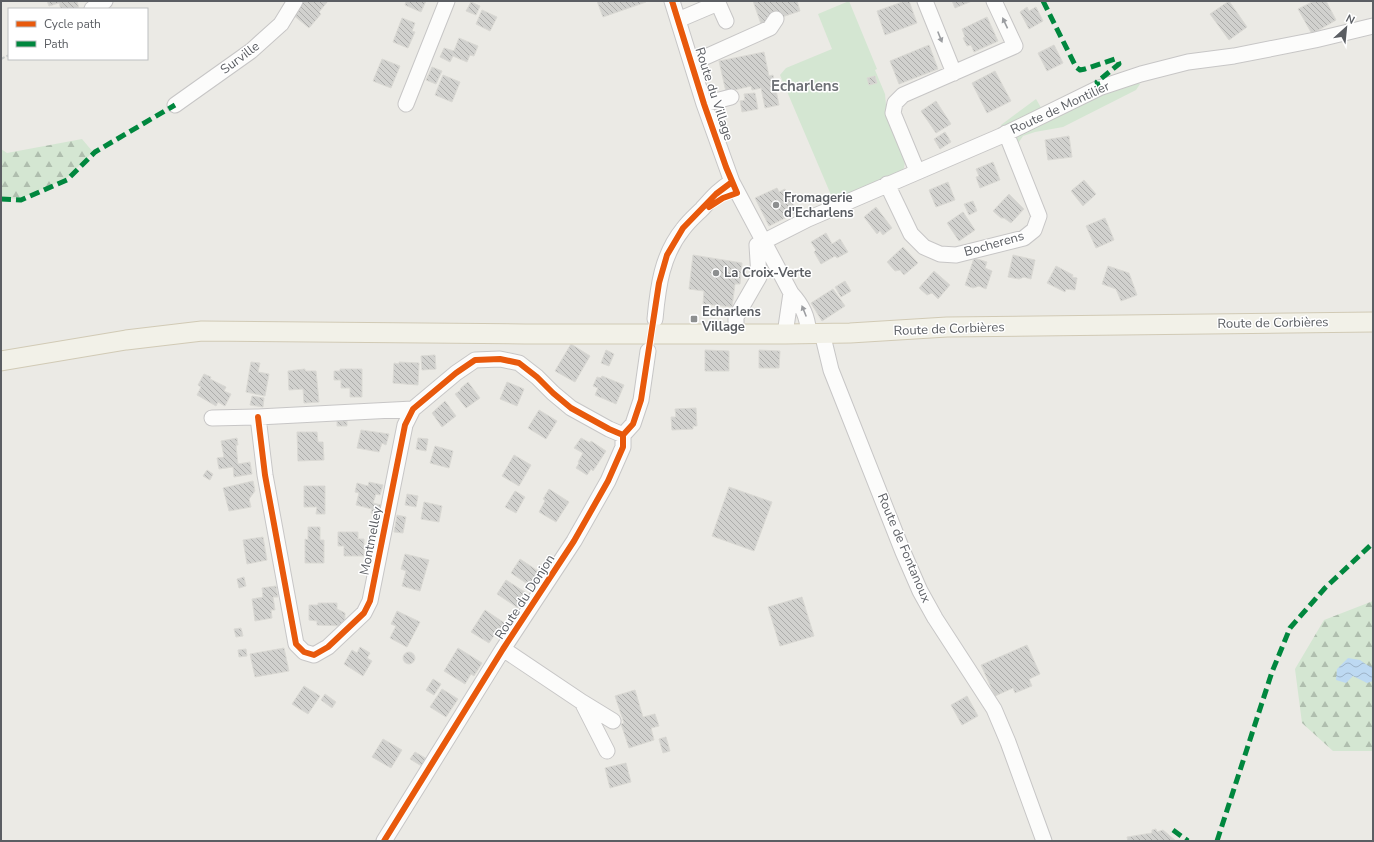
<svg xmlns="http://www.w3.org/2000/svg" width="1374" height="842" viewBox="0 0 1374 842" font-family="'Nunito Sans',sans-serif">
<defs>
<pattern id="forest-firs" width="22" height="20" patternUnits="userSpaceOnUse"><rect width="22" height="20" fill="#d4e6d2"/><path d="M5 1l3.5 6h-7zM16 11l3.5 6h-7z" fill="#afbeae"/></pattern>
<pattern id="water-waves" width="16" height="10" patternUnits="userSpaceOnUse"><rect width="16" height="10" fill="#bdd9f2"/><path d="M0 5q4-4 8 0t8 0" fill="none" stroke="#9db3c8"/></pattern>
<pattern id="building-back-hatch" width="6" height="6" patternUnits="userSpaceOnUse"><rect width="6" height="6" fill="#d1d1ce"/><path d="M-1 5l2 2M0 0l6 6M5-1l2 2" fill="none" stroke="#adadab"/></pattern>
</defs>
<rect width="100%" height="100%" fill="#ebeae5"/>
<path fill="#d4e6d2" d="M849 1 877 69 875 70 885 94 886 105 906 156 904 168 897 176 834 202 780 75 786 68 832 49 818 14Z
M1134 79 1140 84 1136 90 1063 127 1035 132 1023 136 1019 142V153L1014 139 1017 133Z
M1036 99 1043 111 1003 130 1001 125Z"/>
<path fill="url(#forest-firs)" d="M82 139 93 152 66 179 19 199 1 198V149L7 153Z
M1373 601V751H1333L1302 723 1295 669 1324 620Z"/>
<path fill="url(#water-waves)" d="M1348 658 1360 660 1367 665 1373 667V681L1367 683 1353 676 1346 683 1336 680 1337 669Z"/>
<path fill="url(#building-back-hatch)" stroke="#dad9d4" d="M47 1H77L79 9H61L59 3 49 6Z
M302 1H328L319 12 321 14 309 28 292 14Z
M406 1H426L421 12 405 5Z
M597 1H646V2L603 17Z
M753 1H797L800 11 761 24Z
M905 1H909L917 23 885 35 877 11Z
M952 1H972L955 8Z
M1229 1 1247 27 1229 40 1210 14Z
M1314 1H1326L1336 20 1312 34 1298 9Z
M471 2 480 6 476 15 466 11Z
M1027 7 1029 11 1036 7 1043 21 1029 29 1020 12Z
M482 10 497 17 490 31 476 24Z
M987 17 998 41 974 52 971 45 967 46 963 38 965 37 962 29Z
M402 18 415 23 412 31 415 32 408 48 393 42Z
M459 38 478 46 474 56 470 55 467 62 453 56 450 62 440 57 444 48 454 51Z
M929 45 938 69 899 84 890 61Z
M1054 45 1063 63 1047 71 1038 53Z
M764 52 769 76 773 75 779 105 765 108 761 88 752 90 751 86 726 92 719 61Z
M382 59 400 66 391 88 373 81Z
M432 67 442 71 436 84 426 80Z
M995 71 1011 101 987 113 972 83Z
M443 75 460 82 452 102 435 95Z
M875 76 877 83 869 85 867 78Z
M755 93 758 109 742 112 740 101 745 100 744 94Z
M936 101 951 124 936 133 921 111Z
M945 132 951 142 940 149 934 139Z
M1069 136 1072 157 1048 160 1045 140Z
M993 162 1000 180 980 188 976 177 979 176 976 169Z
M1084 180 1096 194 1083 206 1071 191Z
M948 182 955 200 936 207 929 190Z
M777 188 779 192 785 189 797 212 769 226 755 198Z
M1009 194 1024 209 1011 223 1004 218H1001L993 211Z
M973 201 977 211 969 215 964 204Z
M876 207 892 228 883 235 880 231 877 234 864 217Z
M963 212 975 230 959 241 947 223Z
M1105 218 1114 240 1096 248 1086 226Z
M826 233 832 244 840 239 848 252 837 258 835 256 821 264 814 252 816 250 811 242Z
M903 247 918 263 904 275 900 270 895 271 887 262Z
M693 255 742 263 740 284H735L732 307 703 304 704 291 689 289Z
M1013 255 1035 260 1031 279 1024 277 1019 279 1008 277Z
M974 258 987 262 985 268 992 271 986 289 979 286 973 288 965 285Z
M1056 266 1073 275 1072 277 1077 278 1075 290 1066 289 1065 292 1047 283Z
M1108 266 1129 273 1137 295 1121 301 1116 289 1102 284Z
M934 271 950 285 938 299 932 293 927 295 919 288Z
M845 281 851 291 841 297 835 287Z
M833 289 845 306 822 321 811 303Z
M571 344 590 356 575 382 555 371Z
M606 350 614 354 609 366 601 363Z
M705 350 729 351V371H705Z
M759 350 780 351 779 368H759Z
M435 355 436 369 422 370 421 356Z
M251 362 260 363 258 372 269 374 265 396 246 392Z
M399 362 419 363 418 385 393 383 394 363 399 364Z
M305 369V371H316L319 402 304 403 303 389 289 390 288 371Z
M340 369H362V397H350V388H341V380H334V371H340Z
M204 374 211 377 210 379 226 387 224 391 231 394 225 406 218 402 216 406 197 395 201 387 198 385Z
M602 376 624 385 616 404 595 395 598 388 593 386 597 377 601 378Z
M468 382 480 398 466 408 455 394 461 390 460 389Z
M507 382 524 389 517 406 500 399Z
M252 396 264 398 263 407 250 405Z
M445 401 456 416 442 427 432 413Z
M696 408 697 426H693V429L672 430 671 417H676L675 409Z
M539 410 557 421 546 439 528 428Z
M337 421H347V426H337Z
M361 430 389 434 386 445 382 443 379 452 357 448Z
M297 432H317L318 442H323L324 460 298 461Z
M237 438 238 445H236L238 464 250 462 252 474 234 477 233 467 219 469 217 458 224 457 221 441Z
M418 438 428 439 426 451 416 449Z
M581 438 590 443 591 441 606 451 593 471 591 469 587 475 576 468 579 463 578 462 583 453 574 448Z
M435 446 453 451 449 468 430 463Z
M514 455 531 465 519 486 502 476Z
M207 470 213 474 210 480 203 476Z
M253 481 255 491 249 499 251 507 229 511 223 488Z
M369 482 383 485 380 495 376 494 373 503 381 505 378 515 371 513 372 509 356 505 359 493 355 492 357 483 368 486Z
M304 486H325V514H316L317 507H304Z
M729 487 772 502 754 551 712 536Z
M549 489 569 502 556 522 539 512 545 501 543 499Z
M515 491 525 497 516 513 505 507Z
M407 494 418 496 416 507 405 505Z
M424 502 442 506 439 522 421 519Z
M397 515 406 517 403 533 394 532Z
M308 527H320V540H324V563H305V539L308 540Z
M338 532H358V539H364V556H344V546H338Z
M263 537 267 560 247 564 243 540Z
M405 554 429 560 420 591 402 586 406 571 401 569Z
M520 559 541 573 534 584 531 581 529 585 511 573Z
M244 577 246 586 239 588 237 579Z
M506 580 525 592 521 598 524 599 518 608 497 594Z
M276 586 278 597H273L275 610H271L272 618 255 621 252 599 263 597 262 588Z
M802 597 814 636 780 646 768 607Z
M318 603H337V609L345 613V626L317 625V621L309 620V605H318Z
M485 610 506 624 499 635 496 633 489 643 471 632Z
M397 611 420 622 407 647 390 638 396 626 391 624Z
M241 628 243 636 236 637 234 629Z
M1027 645 1040 674 1029 679 1032 686 1015 693 1013 688 995 696 981 665Z
M360 647 370 653 367 658 372 661 363 676 344 664 352 650 357 653Z
M284 648 289 671 255 677 250 654Z
M458 648 482 663 474 676 471 674 465 684 444 671Z
M246 649 247 656 239 657 238 650Z
M403 658a6 6 0 1 1 12 0a6 6 0 1 1-12 0Z
M433 679 441 684 434 695 426 690Z
M304 686 320 696 308 714 292 704Z
M442 689 458 699 446 717 430 707Z
M635 690 643 717 655 714 659 726 651 728 654 740 629 748 621 724 624 723 615 696Z
M325 694 336 702 332 708 321 700Z
M967 696 978 716 962 725 951 705Z
M666 737 670 751 663 753 659 739Z
M383 739 402 750 391 768 372 757Z
M415 752 427 759 423 767 410 759Z
M626 763 631 782 610 788 605 768Z
M1156 829 1157 832 1163 830 1176 841H1128L1127 837 1152 833V830Z"/>
<g fill="none" stroke-linecap="round" stroke-linejoin="round">
<g stroke="#c7c6c6" stroke-width="17">
<path id="minor" d="M672 1 704 104 732 182 791 293C803 306 807 316 809 333
M925 1 954 73
M92 9 105 1
M678 20 718 3 726 21
M692 63 770 28 776 19
M406 104 447 1
M704 104 731 97
M175 105 251 51 281 24 295 1
M917 171 893 113 895 103 903 95 1015 46 994 1
M887 184 911 234 924 247 940 254 956 255 1024 238 1034 230 1039 216 1006 133
M655 319C658 286 662 255 683 229 689 221 696 215 702 209 711 199 720 188 732 182
M823 333 824 341 831 370 903 552 920 591 935 618 994 709 1008 742 1044 841
M736 334V317L759 277 757 245 808 219 1001 136 1099 88 1141 74 1188 62 1234 56 1315 40 1373 26
M785 334 791 293
M258 417 265 475 296 644 304 652 314 655 328 647 364 613 370 601 405 425 413 409 456 373 475 360 500 359 519 363 537 377 553 393 571 408 609 429 623 435
M212 418 258 417 413 409
M503 649 582 702 607 751
M582 702 613 721
M384 841 503 649 574 541 608 481 623 447V435L633 424 641 400 648 351"/>
</g>
<g stroke="#d1cab5" stroke-width="21">
<path id="major" d="M1 361 126 340 202 331 525 334H785L850 333 947 327 1373 322"/>
</g>
<path stroke="#c8cbca" stroke-width="2" stroke-dasharray="4 2" stroke-linecap="butt" d="M1 59 9 55"/>
<use href="#minor" stroke="#fcfcfb" stroke-width="15"/>
<use href="#major" stroke="#f2f1e8" stroke-width="19"/>
<path stroke="#00873e" stroke-width="5" stroke-dasharray="10 5" stroke-linecap="butt" d="M1043 1 1076 67 1080 70 1085 69 1115 59 1118 61 1119 64 1097 82 1099 88
M1 199 21 200 67 180 95 152 175 105
M1173 830 1188 841
M1217 841 1272 672 1290 628 1325 588 1373 543"/>
<g stroke="#fff" stroke-width="8">
<path id="cycleway" d="M672 1 704 104 726 167 737 193 723 198 709 207
M258 417 265 475 296 644 304 652 314 655 328 647 364 613 370 601 405 425 413 409 456 373 475 360 500 359 519 363 537 377 553 393 571 408 609 429 623 435
M384 841 503 649 574 541 608 481 623 447V435L633 424 641 400 659 283 667 255 683 228 716 194 732 182"/>
</g>
<use href="#cycleway" stroke="#e8590c" stroke-width="6"/>
</g>
<defs><path id="oneway-solid" d="M-6-.8H1V-3.2L6.5 0L1 3.2V.8H-6Z"/></defs>
<g fill="#9b9da0">
<use href="#oneway-solid" transform="translate(1005 23) rotate(-115)"/>
<use href="#oneway-solid" transform="translate(940 37) rotate(68)"/>
<use href="#oneway-solid" transform="translate(804 311) rotate(-112)"/>
</g>
<g fill="#8d8f90" stroke="#fff" stroke-width="1.5">
<circle cx="776" cy="205" r="4"/>
<circle cx="716" cy="273" r="4"/>
<rect x="690" y="315" width="8" height="8" rx="2"/>
</g>
<g text-anchor="middle" dominant-baseline="central" stroke-width="3" stroke-linejoin="round" paint-order="stroke">
<g font-size="13" fill="#5b5e63" stroke="#fff">
<text transform="translate(240 58) rotate(-37)">Surville</text>
<text transform="translate(714 94) rotate(72)">Route du Village</text>
<text transform="translate(1060 108) rotate(-25)">Route de Montilier</text>
<text transform="translate(994 244) rotate(-16)">Bocherens</text>
<text transform="translate(1273 323) rotate(-1)">Route de Corbières</text>
<text transform="translate(949 329) rotate(-2)">Route de Corbières</text>
<text transform="translate(371 541) rotate(-79)">Montmelley</text>
<text transform="translate(904 548) rotate(67)">Route de Fontanoux</text>
<text transform="translate(525 597) rotate(-57)">Route du Donjon</text>
</g>
<g font-size="13" font-weight="bold" fill="#5b5e63" stroke="#fff" text-anchor="start">
<text x="784" y="198">Fromagerie<tspan x="784" dy="15">d'Echarlens</tspan></text>
<text x="724" y="273">La Croix-Verte</text>
<text x="702" y="312">Echarlens<tspan x="702" dy="15">Village</tspan></text>
</g>
<g font-size="15" font-weight="bold" fill="#6d7075" stroke="#fff">
<text x="805" y="86">Echarlens</text>
</g>
</g>
<rect width="1374" height="842" fill="none" stroke="#5b5e63" stroke-width="4"/>
<rect x="8" y="8" width="140" height="52" fill="#ffffff" stroke="#bdbfc1"/>
<rect x="16" y="21" width="20" height="6" fill="#e8590c" stroke="#bdbfc1"/>
<text x="44" y="28" font-size="12" fill="#5b5e63">Cycle path</text>
<rect x="16" y="41" width="20" height="6" fill="#00873e" stroke="#bdbfc1"/>
<text x="44" y="48" font-size="12" fill="#5b5e63">Path</text>
<g transform="translate(1346 28) rotate(27)" stroke="#ffffff" stroke-width="3" paint-order="stroke">
<path d="M0-3L7 15L0 10L-7 15Z" fill="#5b5e63"/>
<text y="-6" font-size="11" font-weight="bold" text-anchor="middle" fill="#5b5e63">N</text>
</g>
</svg>
